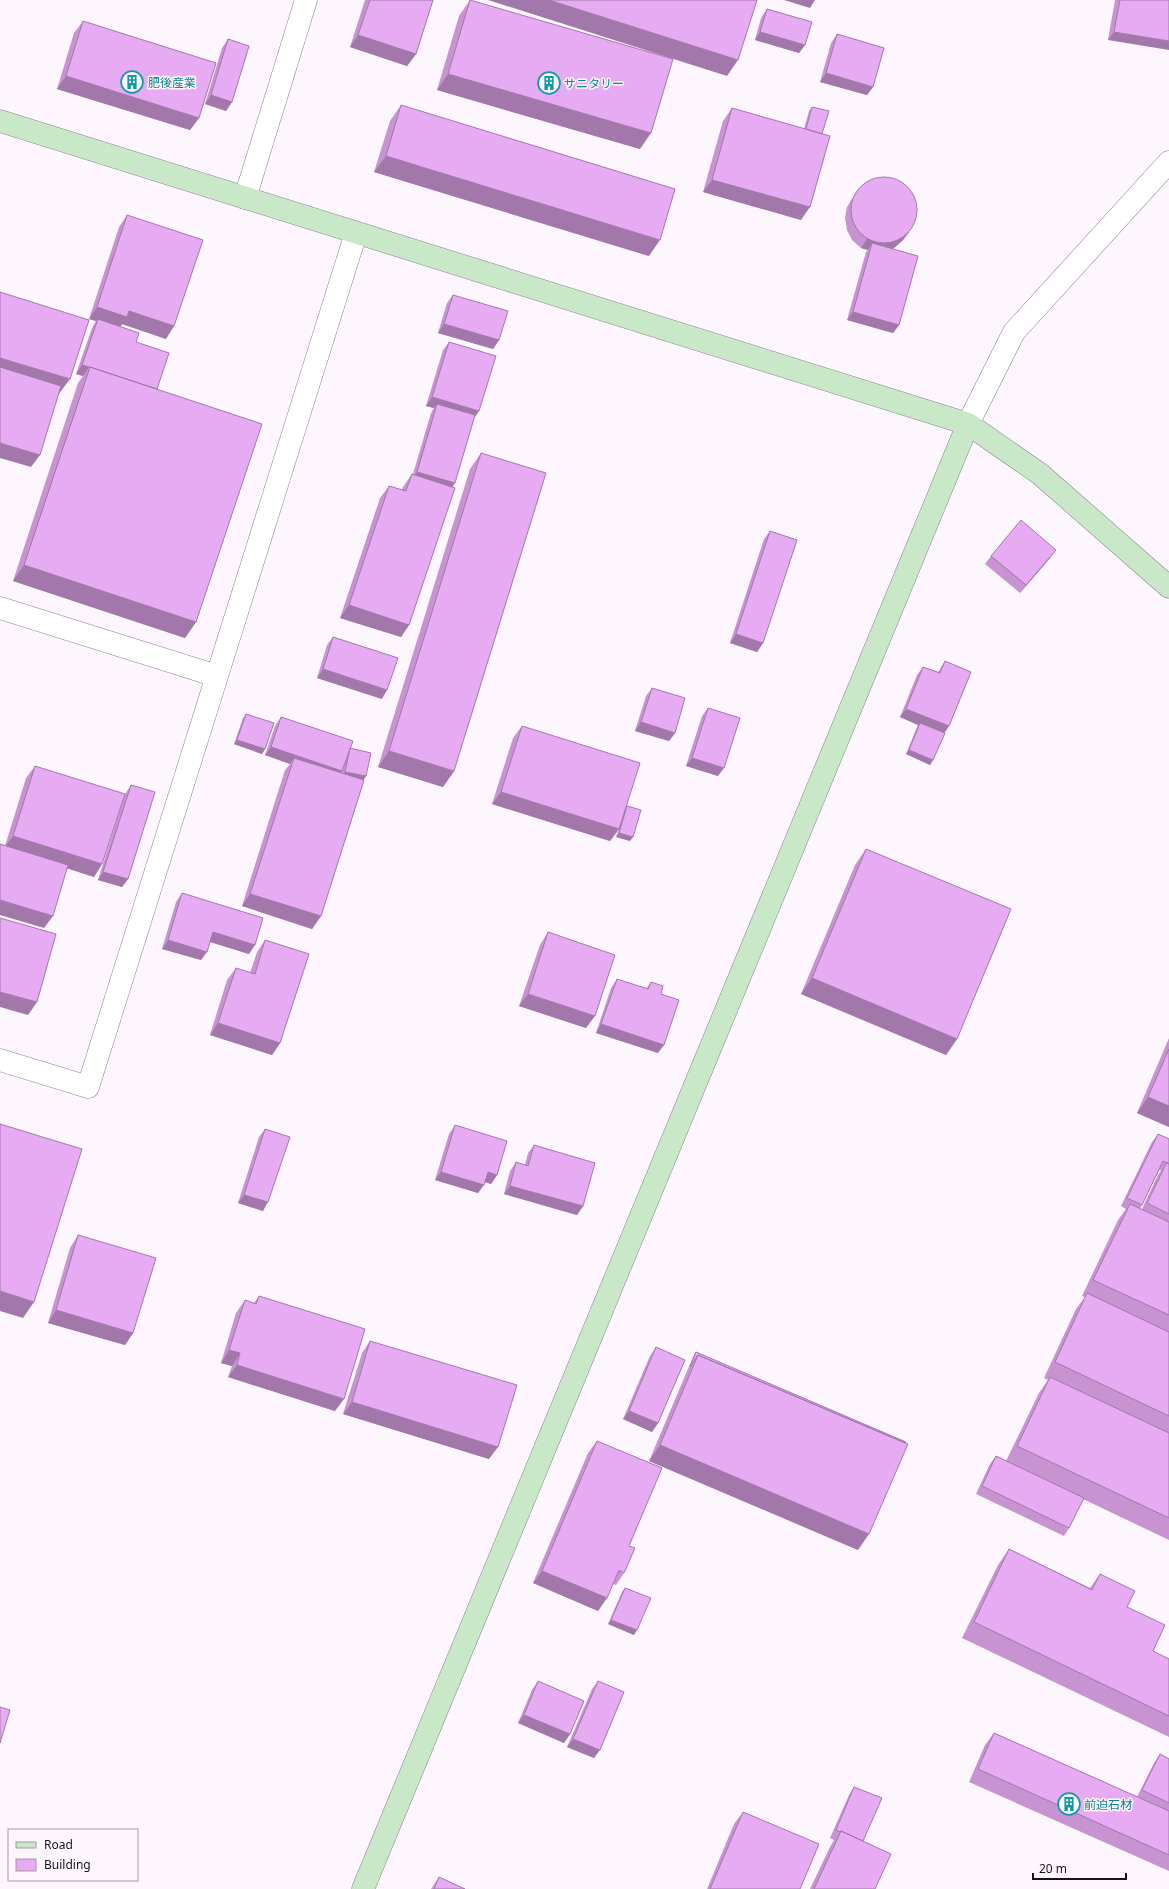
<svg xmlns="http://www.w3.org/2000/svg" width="1169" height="1889" viewBox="0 0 1169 1889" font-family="'Noto Sans','Noto Sans JP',sans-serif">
<rect width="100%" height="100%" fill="#fdf6ff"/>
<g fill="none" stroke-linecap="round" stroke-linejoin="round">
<g stroke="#8c828e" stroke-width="23">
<path id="street" d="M245 198 306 0
M968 424 1014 332 1169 162
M0 608 217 676
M0 1060 88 1087 356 233"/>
</g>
<g stroke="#8c828e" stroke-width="23">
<path id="secondary" d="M0 121 968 424 1040 474 1169 587
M363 1889 968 424"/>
</g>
<use href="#street" stroke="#fff" stroke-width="22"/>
<use href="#secondary" stroke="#c9e8c8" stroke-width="22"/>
</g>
<path fill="#c793d1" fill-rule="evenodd" d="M365 0H433L416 54 407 66 350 47Z
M470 0 640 149 437 90 459 16Z
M1115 0H1169L1108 40Z
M767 9 805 45 799 53 755 40 761 18Z
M83 21 199 118 190 130 57 89 74 33Z
M837 34 873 87 867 95 820 82 831 43Z
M228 39 232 102 226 111 205 104 222 48Z
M401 105 649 256 374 172 390 121Z
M812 107 822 134 801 220 703 192 723 121 732 108 804 129 809 111Z
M858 189 909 232 903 240 894 248 892 249 899 325 893 333 847 320 866 252 868 250 861 248 852 240 847 230 845 218 847 207Z
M127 215 166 339 122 324 120 327 136 342 157 389 196 622 185 638 13 581 78 383 83 376 76 374 92 328 96 321 89 319 119 227Z
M453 295 499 340 493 349 438 333 447 303Z
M449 342 474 419 409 625 401 637 340 618 380 498 389 486 402 490 403 487 412 474H413L431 413 434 408 426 406 443 350Z
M481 453 454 771 443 787 378 767 470 469Z
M770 531 763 643 757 652 730 643 764 539Z
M991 556 1050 558 1020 593 985 564Z
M333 637 382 699 317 678 327 645Z
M945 661 949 726 944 733 933 760 930 765 906 754 917 727 918 725 900 717 917 675 923 667 938 672Z
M652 688 675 733 669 741 635 731 646 696Z
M708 708 718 776 686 766 702 716Z
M246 714 265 749 262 754 234 744 243 718Z
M281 717 350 748 363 779 321 916 312 929 242 906 285 770 290 764 265 755 275 726Z
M522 726 625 810 627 806 630 841 616 837 619 829 610 841 492 804 513 738Z
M35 766 102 864 94 877 67 868 44 928 5 846 26 778Z
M131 785 128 879 122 887 98 880 125 794Z
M866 849 957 1039 946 1055 801 994 855 865Z
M182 893 249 954 210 942 201 960 162 949 176 902Z
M548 932 586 1028 519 1006 540 945Z
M265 940 280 1043 272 1055 210 1035 227 980 236 968 250 973 257 952Z
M617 979 646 989 651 982 661 994 658 1053 596 1033 611 988Z
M1169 1038V1127L1137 1113Z
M455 1125 497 1175 491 1184 485 1182 478 1193 435 1180 449 1134Z
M265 1129 263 1211 238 1203 259 1137Z
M1158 1134 1169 1139V1540L1083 1499 1069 1528 1064 1536 976 1494 990 1464 996 1456 1006 1461 1039 1393 1048 1380 1044 1378 1076 1309 1085 1297 1082 1296 1118 1220 1126 1209 1121 1206 1152 1142ZM1159 1170 1161 1171 1158 1175 1142 1209H1140L1142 1205Z
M534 1145 583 1206 577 1215 504 1194 510 1171 516 1162 525 1165 528 1153Z
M78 1235 133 1333 125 1345 48 1323 70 1248Z
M259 1296 335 1411 228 1377 232 1366 221 1363 236 1313 245 1300 254 1303Z
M370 1341 489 1459 343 1414 362 1353Z
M656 1347 658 1423 652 1432 623 1419 650 1356Z
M696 1352 858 1550 649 1461 693 1357Z
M597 1441 629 1546 624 1573 616 1585 613 1584 598 1611 533 1583 588 1453Z
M1009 1549 1090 1588 1100 1574 1127 1607 1153 1651 1169 1659V1737L962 1638 998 1565Z
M625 1588 634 1635 608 1624 622 1592Z
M538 1681 570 1734 564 1743 518 1723 532 1690Z
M598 1681 594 1758 567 1747 592 1689Z
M994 1733 1137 1797 1154 1763 1160 1754 1169 1759V1871L969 1782 985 1745Z
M854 1787 863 1841 875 1889H810L830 1847 834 1840 830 1838 849 1795Z
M743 1812 800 1889H707L734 1824Z
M439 1877 465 1889H431Z"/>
<path fill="#a278aa" d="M488 0H549L738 60 727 76Z
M784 0H815L810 8Z
M760 32 805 45 799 53 755 40Z
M1114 32 1169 41V50L1108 40Z
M358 35 416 54 407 66 350 47Z
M826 73 873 87 867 95 820 82Z
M448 74 651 133 640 149 437 90Z
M66 76 199 118 190 130 57 89Z
M211 95 232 102 226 111 205 104Z
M386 156 660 240 649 256 374 172Z
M712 180 810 207 801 220 703 192Z
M909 232 903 240 894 248 883 252 872 243 868 250 861 248 867 239Z
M97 307 129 311 174 326 166 339 122 324 119 329 98 319 96 321 89 319Z
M853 312 899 325 893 333 847 320Z
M444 324 499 340 493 349 438 333Z
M0 358 70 379 58 395 0 377Z
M82 365 89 367 83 376 76 374Z
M432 397 479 411 473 420 437 404 434 408 426 406Z
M0 443 40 455 31 467 0 458Z
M417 472 455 483 449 492 411 481Z
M1056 550 1050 558 1020 593 1026 585Z
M24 565 196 622 185 638 13 581Z
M349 605 409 625 401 637 340 618Z
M736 634 763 643 757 652 730 643Z
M323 669 387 690 382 699 317 678Z
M906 709 949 726 943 735 920 723 918 725 900 717Z
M641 722 675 733 669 741 635 731Z
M237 740 265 749 262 754 234 744Z
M271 747 342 771 336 780 294 758 290 764 265 755Z
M909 750 933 760 930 765 906 754Z
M389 751 454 771 443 787 378 767Z
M692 758 724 768 718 776 686 766Z
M345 772 366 776 363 781 342 776Z
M501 792 619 829 610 841 492 804Z
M619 833 633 837 630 841 616 837Z
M13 836 102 864 94 877 4 848Z
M103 872 128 879 122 887 98 880Z
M250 894 321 916 312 929 242 906Z
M0 900 53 916 44 928 0 915Z
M213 932 255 945 249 954 207 941Z
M168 940 207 952 201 960 162 949Z
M812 978 957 1039 946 1055 801 994Z
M0 992 37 1002 28 1015 0 1007Z
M528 994 595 1016 586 1028 519 1006Z
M218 1023 280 1043 272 1055 210 1035Z
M601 1024 664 1045 658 1053 596 1033Z
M1148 1097 1169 1106V1127L1137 1113Z
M441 1172 484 1185 478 1193 435 1180Z
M488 1172 497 1175 491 1184 482 1181Z
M510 1186 583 1206 577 1215 504 1194Z
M244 1195 268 1202 263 1211 238 1203Z
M0 1291 34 1302 23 1318 0 1311Z
M56 1310 133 1333 125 1345 48 1323Z
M229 1350 240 1353 232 1366 221 1363Z
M237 1365 344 1399 335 1411 228 1377Z
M352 1402 498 1447 489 1459 343 1414Z
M629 1411 658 1423 652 1432 623 1419Z
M660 1445 869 1534 858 1550 649 1461Z
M542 1571 607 1598 598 1611 533 1583Z
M611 1620 637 1630 634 1635 608 1624Z
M524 1715 570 1734 564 1743 518 1723Z
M573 1739 600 1750 594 1758 567 1747Z"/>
<path fill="#e7abf3" stroke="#a278aa" d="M370 0H433L416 54 358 35Z
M470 0 673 59 651 133 448 74Z
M549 0H757L738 60Z
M1120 0H1169V41L1114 32Z
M767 9 812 22 805 45 760 32Z
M83 21 216 63 199 118 66 76Z
M837 34 884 48 873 87 826 73Z
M228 39 249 46 232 102 211 95Z
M401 105 675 189 660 240 386 156Z
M812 107 829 111 822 134 806 129Z
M732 108 830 136 810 207 712 180Z
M851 210a33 33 0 1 1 66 0a33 33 0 1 1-66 0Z
M127 215 203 240 174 326 129 311 127 317 97 307Z
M872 243 918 256 899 325 853 312Z
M0 292 89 320 70 379 0 358Z
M453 295 508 311 499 340 444 324Z
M98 319 139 333 136 342 169 353 157 389 90 367H89L82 365Z
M449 342 496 356 479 411 432 397Z
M0 367 61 386 40 455 0 443Z
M90 367 262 424 196 622 24 565Z
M437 404 475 415 455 483 417 472Z
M481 453 546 473 454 771 389 751Z
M412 474 455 488 409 625 349 605 389 486 406 491Z
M1021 520 1056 550 1026 585 991 556Z
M770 531 797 540 763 643 736 634Z
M333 637 398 658 387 690 323 669Z
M945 661 971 672 949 726 906 709 923 667 940 673Z
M652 688 685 698 675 733 641 722Z
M708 708 740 718 724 768 692 758Z
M246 714 274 723 265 749 237 740Z
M281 717 353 741 342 771 271 747Z
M920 723 945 733 933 760 909 750Z
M522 726 640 763 619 829 501 792Z
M350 748 371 753 366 776 345 772Z
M294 758 364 780 321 916 250 894Z
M35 766 125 794 102 864 13 836Z
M131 785 155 792 128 879 103 872Z
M627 806 641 810 633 837 619 833Z
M0 844 68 865 53 916 0 900Z
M866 849 1011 909 957 1039 812 978Z
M182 893 263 918 255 945 213 932 207 952 168 940Z
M0 918 56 934 37 1002 0 992Z
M548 932 615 955 595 1016 528 994Z
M265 940 309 954 280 1043 218 1023 236 968 255 974Z
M617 979 648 989 651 982 663 986 661 994 679 1000 664 1045 601 1024Z
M1169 1049V1106L1148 1097Z
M0 1124 82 1149 34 1302 0 1291Z
M455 1125 507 1141 497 1175 488 1172 484 1185 441 1172Z
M265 1129 290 1137 268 1202 244 1195Z
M1158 1134 1169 1139V1164L1163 1161 1142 1205 1127 1198Z
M534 1145 595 1163 583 1206 510 1186 516 1162 528 1166Z
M1167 1162 1169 1164V1214L1147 1203Z
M1130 1204 1169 1222V1315L1093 1280Z
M78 1235 156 1258 133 1333 56 1310Z
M1087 1293 1169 1332V1416L1055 1362Z
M259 1296 365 1329 344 1399 237 1365 240 1353 229 1350 245 1300 256 1304Z
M370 1341 517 1385 498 1447 352 1402Z
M656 1347 685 1360 658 1423 629 1411Z
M696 1352 906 1442 905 1443 698 1355 690 1367Z
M698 1355 908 1444 869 1534 660 1445Z
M1050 1377 1169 1433V1518L1017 1446Z
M597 1441 662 1468 629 1546 635 1548 624 1573 619 1570 607 1598 542 1571Z
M996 1456 1084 1498 1069 1528 982 1486Z
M1009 1549 1092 1590 1100 1574 1135 1591 1127 1607 1165 1625 1153 1651 1169 1659V1716L974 1622Z
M625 1588 651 1598 637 1630 611 1620Z
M538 1681 584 1701 570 1734 524 1715Z
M598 1681 624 1692 600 1750 573 1739Z
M0 1707 10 1710 0 1743Z
M994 1733 1169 1811V1855L978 1769Z
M1160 1754 1169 1759V1803L1142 1790Z
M854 1787 882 1798 863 1841 841 1831 840 1832 836 1830Z
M743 1812 819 1844 800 1889H710Z
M841 1831 891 1854 875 1889H814Z
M439 1877 465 1889H434Z"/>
<defs>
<g id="building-ring" transform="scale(1.15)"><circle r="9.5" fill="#fdf6ff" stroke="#0f9aa8" stroke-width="1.5"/><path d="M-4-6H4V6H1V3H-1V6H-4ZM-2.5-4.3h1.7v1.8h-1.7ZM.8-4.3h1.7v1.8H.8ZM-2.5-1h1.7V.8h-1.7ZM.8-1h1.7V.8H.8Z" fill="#0f9aa8"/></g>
</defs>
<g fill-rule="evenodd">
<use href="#building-ring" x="132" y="82"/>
<use href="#building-ring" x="549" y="83"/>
<use href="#building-ring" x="1069" y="1804"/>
</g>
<g text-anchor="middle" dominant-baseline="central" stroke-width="3" stroke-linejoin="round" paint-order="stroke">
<g font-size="12" fill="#0d838f" stroke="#fdf6ff" text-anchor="start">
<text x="148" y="82">肥後産業</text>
<text x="564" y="83">サニタリー</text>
<text x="1084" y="1804">前迫石材</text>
</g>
</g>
<rect x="8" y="1829" width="130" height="52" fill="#fdf6ff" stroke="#a19ba3"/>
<rect x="16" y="1842" width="20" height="6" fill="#c9e8c8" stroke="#a19ba3"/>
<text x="44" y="1849" font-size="12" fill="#171318">Road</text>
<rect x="16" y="1859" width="20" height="12" fill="#e7abf3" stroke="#a19ba3"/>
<text x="44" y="1869" font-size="12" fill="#171318">Building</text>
<path d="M1033 1873v6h93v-6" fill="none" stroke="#171318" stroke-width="2"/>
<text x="1039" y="1873" font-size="12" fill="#171318" stroke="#fdf6ff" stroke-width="3" paint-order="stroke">20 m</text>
</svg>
